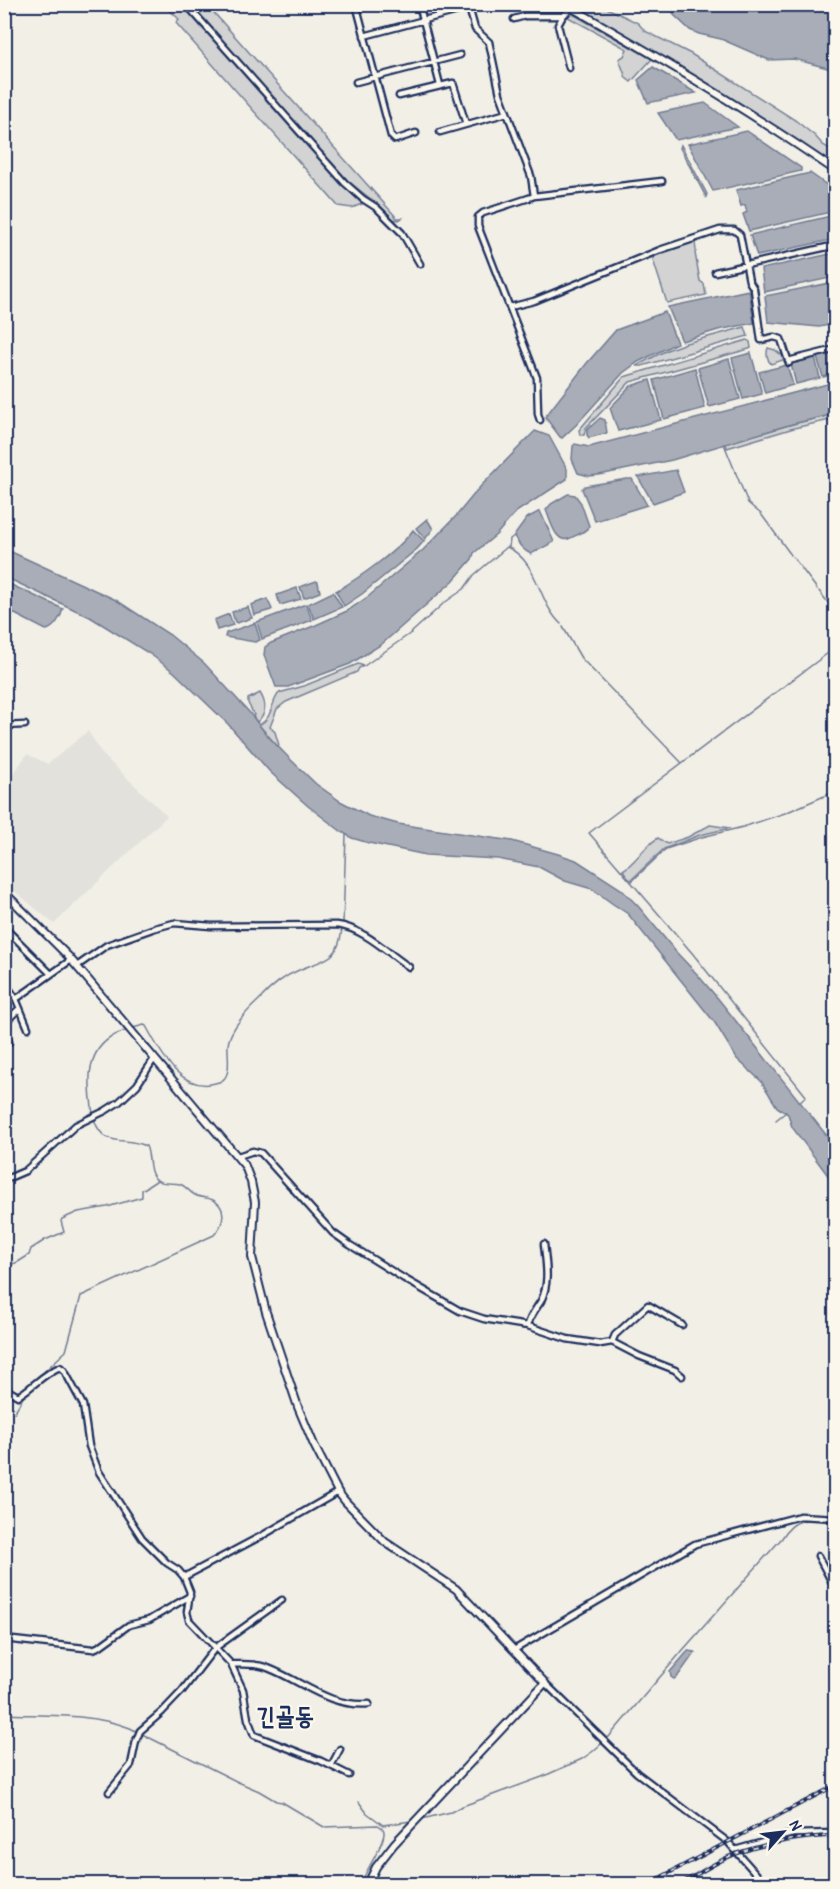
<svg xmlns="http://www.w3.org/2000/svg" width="840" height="1889" viewBox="0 0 840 1889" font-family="'Patrick Hand','Poor Story',sans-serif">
<rect width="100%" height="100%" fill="#f2efe6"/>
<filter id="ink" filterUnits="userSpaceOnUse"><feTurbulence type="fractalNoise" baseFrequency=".0167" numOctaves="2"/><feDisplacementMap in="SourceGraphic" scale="12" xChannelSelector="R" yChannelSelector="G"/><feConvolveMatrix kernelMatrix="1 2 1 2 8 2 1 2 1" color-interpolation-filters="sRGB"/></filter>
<g filter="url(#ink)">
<path fill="#e2e1dc" d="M88 731 103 755 167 816 54 924 5 883V786L27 754 48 764Z"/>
<path fill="#d2d3d2" stroke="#768198" stroke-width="1.5" d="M164 5H183L346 188 362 204 352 208 338 206 176 23 179 19Z
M191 5H207L397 218H402L399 220 392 219 377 204 347 180Z
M569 5H601L638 23 645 31 691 54 795 120 815 136 823 145 835 152V167C749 109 660 55 569 5Z
M571 13 652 59 631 82 626 78 619 59 624 56 627 49 568 17Z
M695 242 696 251 695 253 700 281 704 284 706 295 667 303 653 260 654 255Z
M745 327 748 336 642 366H636L667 350 686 343Z
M747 340 750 342 751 348 749 349 630 382 586 428 584 435H580L579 430 624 377Z
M768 348 775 350 784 357 783 360 771 364C767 360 766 353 768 348Z
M835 414V419L794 428 727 448 726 443 793 424Z
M358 664 364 666 359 668 357 672 286 702 277 709 270 727 275 732 279 745 277 746 259 725C273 718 270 704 279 693L304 686Z
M260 693C267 704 267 713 257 722L253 717 254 715 248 703V699Z
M710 825 730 828 700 835 664 849 631 880 628 878 623 870C637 861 643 847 658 838L667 844 688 837Z"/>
<path fill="#a9adb7" stroke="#707b93" stroke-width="1.5" d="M676 4 835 5V70L794 59 769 60 721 39 699 34 690 30 674 15 673 12Z
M653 67 696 93 648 103 638 80Z
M705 103 738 127 676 140 658 113Z
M747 131 801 168V171L713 191 688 144Z
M681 145 707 194 706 197 680 148Z
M810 173 835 191V211L749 231 743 214 747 212 745 205 741 206 736 190Z
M835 215V239L757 256 750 235Z
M835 253V277L764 292 761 269Z
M835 282V324L819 327 768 322 765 296Z
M749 290 754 323 718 330 682 341 668 307Z
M665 312 677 343 638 362 623 373 576 425 562 438 560 437 545 417 587 363 616 330Z
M835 352V374L823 377 817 357Z
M751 353 762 394 743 399 732 358Z
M815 357 820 378 796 384 791 364Z
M729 359 740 399 709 407 698 368Z
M787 365 793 385 765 393 759 372Z
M695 368 705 408 664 419 654 380Z
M650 380 661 420 618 431 610 408 631 386Z
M835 382V414L792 424 672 460 599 475 589 476 578 473 572 459 573 446 575 444 589 447Z
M600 418 605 420 607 433 589 438 587 435V430Z
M535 431 549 436 567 469V479L516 512 496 535 474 553 472 559 453 581 382 644 350 664 288 687H276L264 655 265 647 271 643 316 625 347 611 369 596 423 550 457 515 480 487Z
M676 470 684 492 653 503 638 477Z
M627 479H632L647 505 595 521 582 489 585 486Z
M568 494 575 495 581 503 589 526C586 531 583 532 577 535 574 536 572 538 568 539 555 543 550 519 546 510L551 504Z
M540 511 554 542 531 554C522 550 519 544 514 536L527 518Z
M427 519 433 529 425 539 416 528Z
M413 530 424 541 417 549 362 594 344 606 336 591C358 579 399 550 413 530Z
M5 549 116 600 170 635 204 663 249 712 266 734 289 758 316 784 340 801 369 816 398 824 512 841 558 854 576 860 621 889 638 906 677 953 696 973 720 1001 835 1146V1185L792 1127 788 1114 777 1107 761 1081 737 1059 715 1023 628 914 613 904 592 889 565 881 539 867 498 859 426 855 369 843 352 838 342 832 308 806 270 772 228 724 174 672 150 654 90 617 5 577Z
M316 581 318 582 320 592 304 598 300 587Z
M5 582 63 609C61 617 54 629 46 630L13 613 5 607Z
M297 588 301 599 280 605 277 595Z
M333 592 342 607 314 619 308 604Z
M267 599 272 609 271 610 254 615 251 605Z
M306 604 312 620 262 639 257 622Z
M248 607 252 618 237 623 235 622 232 612Z
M229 614 233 625 217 630 214 620Z
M255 623 260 640 255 642 225 637 226 633Z
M688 1651 695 1652 678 1676 674 1679 671 1677 670 1672Z"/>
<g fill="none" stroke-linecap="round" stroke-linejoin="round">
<path stroke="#707b93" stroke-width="1.5" d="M724 444 748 503 761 514 791 555
M509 547 510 539 514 536
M793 557 817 589
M819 591 836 613
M563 627 581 658 681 762
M364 666 411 633 444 603 464 589 474 575 507 547C539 562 537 601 561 624
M631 882 666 849 702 837 743 827 785 813 836 791
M343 924 346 835
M133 1028 144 1025 146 1026C161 1053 181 1095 219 1082 233 1077 227 1056 228 1045 230 1028 247 1011 259 1000 270 988 284 976 299 970 309 965 325 962 333 954 339 948 341 937 342 929
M799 1102 806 1096 693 954 589 833 836 647
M93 1114C89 1088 84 1055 110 1038 115 1034 122 1032 128 1030
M776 1120 786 1112
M4 1267 18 1262 29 1255 31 1249 45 1240 64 1232 61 1221 62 1219 78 1212 107 1207 142 1197V1190L156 1181
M30 1385 66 1351 81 1296 214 1235C224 1224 228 1208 213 1200 207 1197 200 1198 195 1195 189 1192 186 1186 180 1184 173 1182 163 1185 157 1180 147 1173 151 1157 146 1146 124 1135 104 1150 94 1119
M14 1413 25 1394
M4 1714C46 1716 91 1713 130 1728L238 1782 259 1791 276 1801 282 1802 324 1827 378 1825C381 1827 384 1828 384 1832 385 1843 365 1871 361 1884
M359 1802 367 1813 383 1825 411 1821
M422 1819 451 1812 460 1807 542 1777 582 1759 592 1752 608 1738 683 1650 782 1538C796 1514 812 1520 836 1522"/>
<g stroke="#1b2f5e" stroke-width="9">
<path id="street" d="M186 4 345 183 363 199 377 208 402 233 420 264
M356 4 391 136 395 140 416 133
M419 4 440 85
M468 4 475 29 489 42 500 94 531 176 534 196 529 198 483 213 478 217V226L537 378 538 414 540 420
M514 19 525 16H563
M364 36 469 8
M569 68 558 25 563 16 571 8
M356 82 460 55
M399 96 453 83 466 124
M440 132 507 113
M534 196 662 181
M715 272 836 245
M510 307 534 301 660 250 720 230H734L740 235 749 281 754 289 761 340 774 337 781 339 789 363
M788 361 836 349
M4 726 25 725
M4 927 51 974
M77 966 107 945 155 928 174 923 211 926 337 925C363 928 388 953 409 967
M4 981 16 999 28 1028
M16 999 71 960
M4 1023 19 1009
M4 1029 9 1042 4 1049
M238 1156 253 1151 261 1153 333 1233 350 1245 403 1278 460 1311 484 1319 528 1326 567 1339 600 1344 612 1342 639 1356 675 1370 682 1376
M4 1180 25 1171 76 1125 105 1111 119 1102 137 1085 154 1059
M528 1326C529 1317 536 1309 541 1301 550 1282 546 1264 544 1244
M612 1342 615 1335 648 1305 682 1325
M4 1381 9 1391 18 1396C32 1388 44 1373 60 1367L64 1370 83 1405 89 1446 99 1472 142 1538 167 1563 178 1570 184 1577 190 1592 187 1612 189 1620 231 1664C243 1665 258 1663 268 1668 304 1682 328 1707 369 1704
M818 1556 836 1590
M184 1577 265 1534 338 1492
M4 1639 93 1649 100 1646 129 1625 149 1620 190 1596
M514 1650 695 1544 800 1516 836 1518
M231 1664 243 1690 248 1719 254 1735 321 1761 349 1775
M545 1683 637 1773 728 1842 765 1884
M331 1766 340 1749
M109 1792 131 1765 136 1741 140 1731 162 1712 182 1691 215 1648 282 1600
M735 1850 792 1834 836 1833"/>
</g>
<g stroke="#1b2f5e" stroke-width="10">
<path id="secondary" d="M565 4C657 56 748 110 836 171
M4 892 68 956 245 1166 251 1182 255 1202 252 1257 266 1312 298 1407 314 1445 338 1492 345 1501 385 1542 456 1589 545 1683 394 1844 376 1867 368 1884"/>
</g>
<use href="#street" stroke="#fbf7ec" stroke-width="4.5"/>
<use href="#secondary" stroke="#fbf7ec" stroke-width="6"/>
<g stroke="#1b2f5e" stroke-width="4">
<path id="rail" d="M648 1884 836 1785
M680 1884C699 1874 718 1860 738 1853 766 1843 806 1836 836 1836"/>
</g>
<use href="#rail" stroke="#fbf7ec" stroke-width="1.5" stroke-dasharray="4.5" stroke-linecap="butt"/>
</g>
</g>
<g text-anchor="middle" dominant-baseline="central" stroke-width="4.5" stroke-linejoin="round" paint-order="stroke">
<g font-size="24" font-weight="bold" fill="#1b2f5e" stroke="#fbf7ec">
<text x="285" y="1715">긴골동</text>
</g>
</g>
<rect width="840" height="1889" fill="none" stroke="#fbf7ec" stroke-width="24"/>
<rect x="12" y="12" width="816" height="1865" fill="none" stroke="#1b2f5e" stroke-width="2" filter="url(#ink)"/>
<g transform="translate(783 1832) rotate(62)" stroke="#fbf7ec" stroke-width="4.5" paint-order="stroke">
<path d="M0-4.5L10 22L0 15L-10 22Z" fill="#1b2f5e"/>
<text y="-9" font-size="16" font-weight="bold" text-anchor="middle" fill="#1b2f5e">N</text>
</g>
</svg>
